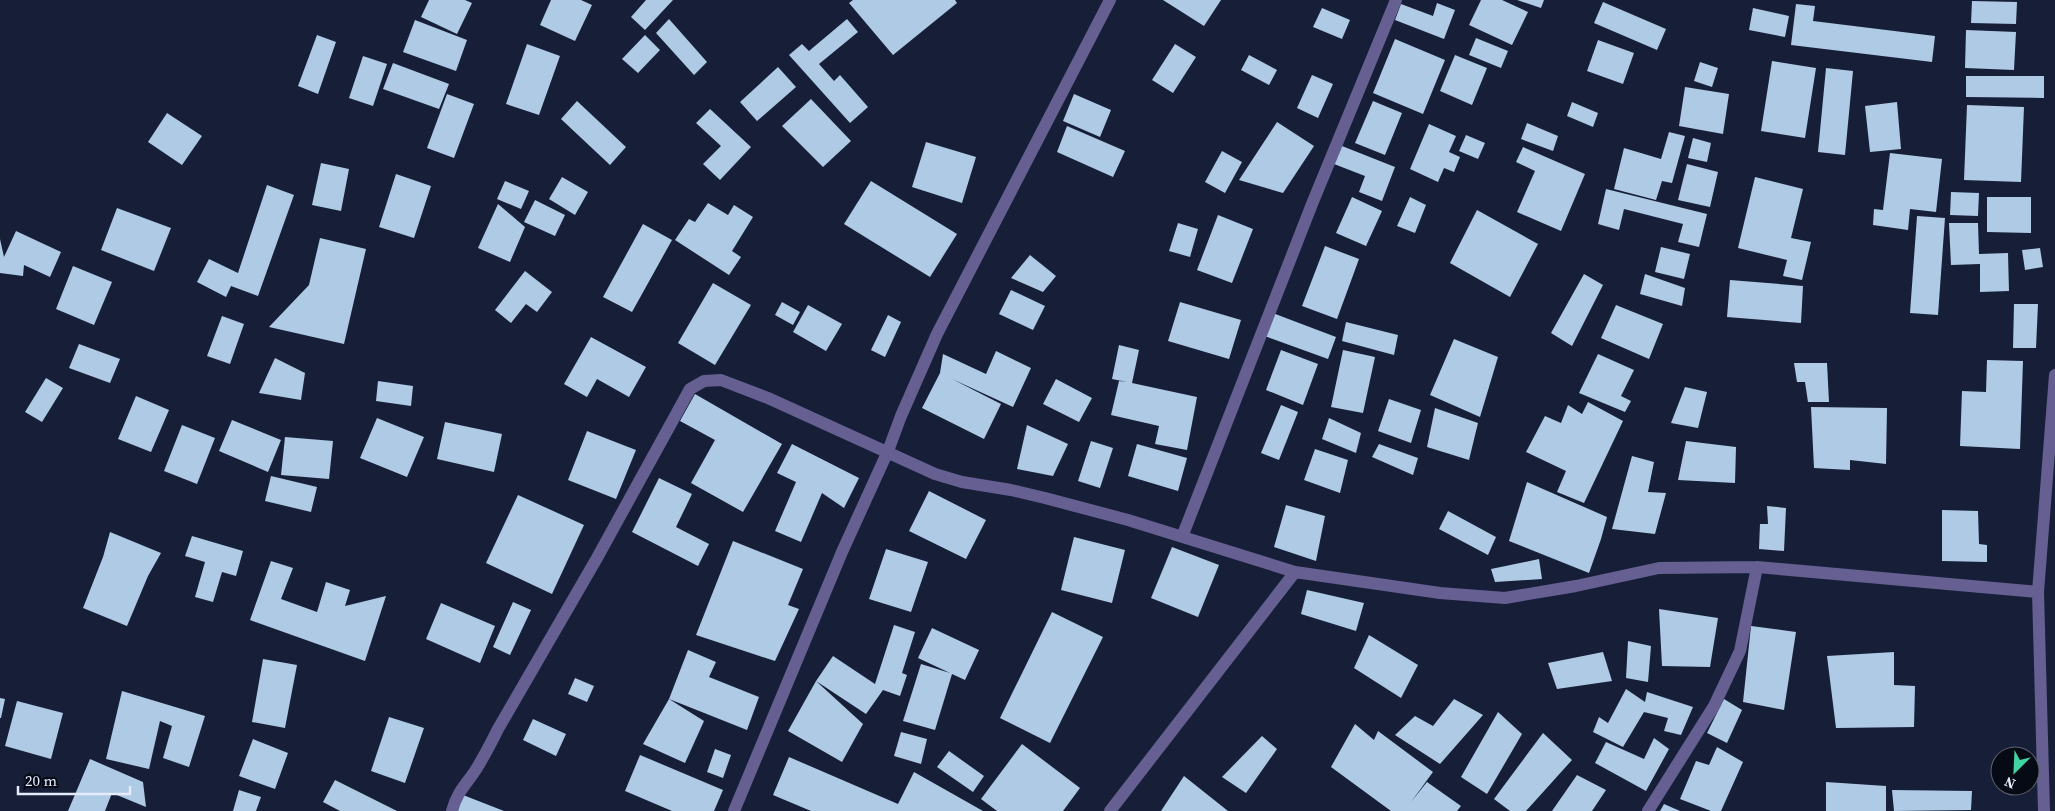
<svg xmlns="http://www.w3.org/2000/svg" width="2055" height="811" viewBox="0 0 2055 811" font-family="'Source Serif 4',serif">
<rect width="100%" height="100%" fill="#171f38"/>
<path fill="#aecae5" d="M429 0H465L472 3 457 34 421 17Z
M551 0H581L592 5 575 41 540 25Z
M646 0H673L645 30 631 17Z
M853 0H955L957 3 893 55 849 3Z
M1163 0H1221L1204 26Z
M1481 0H1502L1528 12 1512 45 1469 25Z
M1517 0H1544L1541 8Z
M1972 1 2017 2 2016 24 1971 23Z
M1603 2 1666 29 1657 50 1594 23Z
M1437 3 1455 10 1444 39 1395 20 1401 4 1433 16Z
M1796 4 1815 6 1813 21 1935 36 1932 62 1791 45Z
M1322 8 1350 20 1342 39 1313 27Z
M1753 8 1789 16 1785 37 1749 30Z
M669 19 707 62 694 75 656 33Z
M847 19 858 32 819 64 834 81 840 75 868 107 850 123 789 55 802 44 809 51Z
M415 20 467 40 456 71 403 52Z
M1966 30 2016 32 2014 70 1965 68Z
M317 35 336 42 318 94 298 86Z
M645 35 660 50 638 73 622 59Z
M1476 38 1508 51 1501 68 1469 55Z
M1395 39 1445 60 1423 114 1373 93Z
M1598 40 1634 53 1623 84 1587 71Z
M527 44 560 56 539 115 506 104Z
M1175 44 1196 57 1173 93 1152 80Z
M1249 55 1277 70 1269 85 1241 70Z
M1455 55 1487 68 1472 105 1440 91Z
M363 56 387 64 373 106 349 98Z
M1772 61 1816 68 1805 138 1761 131Z
M1700 62 1718 68 1712 87 1694 81Z
M393 63 449 84 439 109 383 89Z
M778 67 796 87 757 121 740 102Z
M1826 68 1853 71 1845 155 1818 152Z
M1312 75 1333 84 1318 118 1297 108Z
M1966 76H2044V98L1966 97Z
M1685 87 1729 94 1723 134 1679 126Z
M447 94 474 104 454 158 427 148Z
M1074 94 1111 110 1100 137 1063 121Z
M811 99 851 141 823 167 782 126Z
M577 101 626 147 610 165 561 119Z
M1373 101 1402 113 1385 155 1355 143Z
M1572 102 1598 113 1593 127 1567 116Z
M1897 102 1901 149 1870 152 1865 106Z
M1967 105 2024 107 2021 182 1964 180Z
M710 109 751 147 720 180 703 164 721 146 696 123Z
M167 113 202 136 182 165 148 142Z
M1277 122 1314 146 1283 193 1239 180Z
M1527 123 1558 136 1553 151 1521 139Z
M1429 124 1456 136 1449 152 1460 157 1454 172 1444 168 1438 182 1410 169Z
M1067 126 1125 151 1113 177 1057 152Z
M1669 132 1685 136 1672 183 1662 181 1656 200 1614 189 1624 148 1661 159Z
M1466 135 1485 143 1478 159 1459 151Z
M1693 138 1711 143 1707 162 1688 158Z
M926 142 976 157 962 203 912 187Z
M1342 146 1395 167 1382 201 1359 192 1365 176 1334 164Z
M1523 147 1585 174 1561 231 1517 212 1535 171 1516 162Z
M1222 151 1242 162 1225 193 1205 182Z
M1890 153 1942 159 1936 212 1910 209 1908 230 1873 225 1874 209 1883 210Z
M321 163 349 169 341 211 312 205Z
M1687 164 1718 172 1710 207 1678 200Z
M396 174 431 186 414 238 379 227Z
M562 177 588 192 575 215 549 199Z
M1755 177 1803 189 1791 238 1811 242 1802 280 1783 276 1787 260 1738 248Z
M505 181 529 191 521 209 497 199Z
M871 181 957 234 930 277 844 224Z
M267 185 294 195 258 296 231 286 226 297 197 282 209 259 238 273Z
M1606 189 1707 214 1699 247 1678 242 1683 224 1624 209 1619 230 1598 224Z
M1951 192 1979 193 1978 216 1950 215Z
M1352 197 1382 211 1366 246 1336 233Z
M1410 197 1426 205 1415 233 1397 226Z
M1987 197H2031V233L1987 232Z
M535 200 565 215 555 236 524 222Z
M708 203 728 215 734 205 753 217 732 251 741 257 729 275 675 240 689 219 695 222Z
M498 204 525 227 510 262 478 248Z
M117 208 171 228 154 271 101 250Z
M1477 210 1538 244 1510 297 1450 263Z
M1218 215 1253 229 1232 283 1197 270Z
M1917 216 1945 218 1938 315 1910 313Z
M1178 223 1198 229 1190 257 1169 251Z
M1949 223H1978L1979 254 2008 253 2009 291 1980 292V264L1951 265Z
M643 224 672 240 632 312 603 297Z
M16 231 61 252 50 277 24 265 23 276 0 273V239L4 257Z
M320 238 366 249 344 344 269 327 309 285Z
M1325 246 1359 259 1337 319 1302 306Z
M1661 247 1690 254 1684 279 1655 272Z
M2040 248 2043 267 2025 270 2022 250Z
M1030 255 1056 276 1043 292 1011 278Z
M73 266 112 282 94 325 56 309Z
M525 271 552 292 537 312 526 304 511 323 495 310Z
M1584 274 1603 285 1572 346 1551 333Z
M1645 274 1685 288 1682 306 1640 294Z
M1730 280 1803 286 1801 323 1727 317Z
M713 283 751 305 715 365 678 343Z
M1011 290 1045 306 1033 330 999 314Z
M782 302 800 312 793 325 775 315Z
M1180 302 1241 320 1229 359 1168 341Z
M2014 304H2038L2036 348H2013Z
M808 305 842 324 826 351 793 332Z
M1616 305 1663 324 1649 359 1601 338Z
M1270 312 1336 337 1328 359 1262 335Z
M888 315 901 322 885 357 871 350Z
M222 316 244 324 230 364 207 356Z
M1346 322 1398 335 1394 355 1342 341Z
M591 337 646 367 629 397 597 379 587 397 564 384Z
M1454 339 1498 357 1480 417 1430 395Z
M79 344 120 359 110 383 69 368Z
M1119 345 1139 350 1132 383 1197 397 1187 450 1155 444 1159 426 1111 415 1119 381 1127 382 1112 379Z
M1281 350 1318 364 1303 405 1266 390Z
M1343 350 1375 357 1363 413 1331 407Z
M996 351 1031 368 1013 407 952 379 1001 404 984 439 922 408 940 373 943 354 986 374Z
M1598 354 1634 370 1621 396 1631 401 1625 412 1579 393Z
M275 358 305 373 301 400 259 393Z
M1987 360 2023 361 2020 449 1960 446 1962 391 1986 392Z
M1794 363H1827L1829 402H1808L1805 382H1797Z
M46 378 63 388 42 422 25 412Z
M1056 379 1092 398 1079 422 1043 404Z
M378 381 413 386 411 406 376 401Z
M1685 387 1707 392 1698 428 1671 423Z
M695 394 782 444 743 512 691 483 715 440 680 421Z
M136 396 169 410 151 452 118 439Z
M1389 399 1421 410 1411 443 1378 431Z
M1588 402 1623 421 1584 503 1557 492 1566 471 1526 452 1545 416 1561 423 1568 405 1582 414Z
M1281 405 1298 412 1279 460 1261 453Z
M1811 407 1887 408 1886 464 1850 460V470L1814 468Z
M1435 408 1478 423 1469 460 1427 447Z
M377 418 424 437 407 477 360 458Z
M1329 418 1361 433 1356 453 1322 439Z
M232 420 281 440 268 472 219 451Z
M445 422 502 434 494 472 437 459Z
M182 425 215 438 197 484 164 471Z
M1027 425 1068 444 1053 476 1017 469Z
M587 431 636 450 616 499 568 480Z
M285 437 333 441 329 479 281 475Z
M1091 441 1113 448 1100 488 1078 481Z
M1686 441 1736 447 1735 483 1678 480Z
M792 444 859 478 844 508 822 493 801 542 775 531 796 482 777 473Z
M1137 444 1187 458 1178 491 1128 476Z
M1379 444 1418 458 1413 475 1372 457Z
M1315 449 1348 460 1340 493 1304 480Z
M1632 456 1654 462 1648 492 1666 493 1655 534 1612 529Z
M271 476 317 487 311 512 265 501Z
M659 478 692 494 676 527 709 544 698 566 632 532Z
M1527 482 1607 517 1601 539 1589 573 1509 541Z
M929 491 986 520 966 559 909 531Z
M518 495 584 525 552 594 486 563Z
M1286 505 1325 516 1316 561 1274 547Z
M1767 506 1786 508 1784 551 1759 549 1760 524H1768Z
M1942 510 1978 511 1979 544 1987 545V562L1942 561Z
M1448 511 1496 537 1488 555 1439 529Z
M110 532 161 553 148 576 127 626 83 608 103 557Z
M192 536 243 551 236 576 222 572 213 602 195 597 205 562 185 556Z
M1074 537 1125 550 1112 603 1061 590Z
M733 541 803 569 788 605 799 609 775 661 696 635Z
M1172 547 1219 565 1198 617 1151 598Z
M886 549 928 562 911 612 869 599Z
M1539 559 1542 579 1495 582 1491 569Z
M271 561 293 568 281 599 317 612 326 582 350 590 345 606 386 596 365 661 250 620Z
M1307 590 1364 603 1356 631 1301 614Z
M513 602 531 610 510 655 493 647Z
M441 603 495 626 480 663 426 639Z
M1659 609 1718 618 1710 667 1662 666Z
M1052 612 1103 637 1050 743 1000 718Z
M894 625 915 632 902 673 907 675 900 696 883 690 866 714 816 681 863 724 842 762 788 731 816 681 833 656 875 684Z
M1751 626 1796 632 1784 710 1743 702Z
M932 628 979 650 965 680 952 674 935 730 903 721 921 664 950 673 918 658Z
M1369 635 1418 665 1401 698 1354 668Z
M1628 641 1651 646 1648 682 1626 678Z
M688 650 716 662 709 677 759 697 747 730 669 699 704 721 685 763 643 744 669 699Z
M1603 652 1612 681 1557 689 1548 663Z
M1894 652V685L1915 686 1914 727 1836 728 1827 656Z
M263 659 297 665 285 728 252 722Z
M575 678 594 686 587 702 568 694Z
M1626 689 1645 702 1647 692 1693 707 1681 735 1664 731 1668 718 1644 712 1623 747 1593 732 1599 717 1608 723Z
M122 691 205 716 189 767 163 758 172 726 160 721 149 769 106 759Z
M0 698 5 699 1 718H0Z
M1454 699 1483 715 1440 764 1395 735 1415 716 1433 726Z
M1724 699 1742 710 1727 743 1707 733Z
M17 701 63 713 51 759 5 746Z
M1498 712 1522 734 1487 794 1461 777Z
M389 717 424 728 405 783 371 771Z
M533 719 566 734 556 756 523 740Z
M1355 724 1374 740 1378 731 1433 772 1411 802 1427 782 1461 806 1457 811H1391L1331 767Z
M901 732 927 739 921 764 894 756Z
M1543 733 1572 760 1526 811H1510L1494 799Z
M1262 736 1277 749 1246 793 1222 777Z
M1654 738 1669 749 1646 791 1595 763 1606 742 1644 759Z
M253 739 288 753 275 789 239 776Z
M1022 744 1080 788 1063 811H997L981 799Z
M1717 747 1743 762 1721 811H1711L1680 799 1696 761 1709 765Z
M715 749 731 755 723 778 707 772Z
M949 751 984 776 973 792 937 767Z
M640 755 723 790 714 811H672L625 791Z
M789 757 898 804 914 772 983 811H811L773 795Z
M90 759 143 782 146 807 112 793 105 811H68Z
M1577 775 1606 790 1592 811H1552Z
M1184 776 1228 811H1161Z
M335 780 397 811H340L323 802Z
M1826 782 1886 786V811H1826Z
M239 790 261 797 256 811H233Z
M1892 790 1972 791 1971 810 1894 811Z
M463 795 504 811H457Z
M1664 804 1680 811H1660Z"/>
<g fill="none" stroke-linecap="round" stroke-linejoin="round">
<path stroke="#665f92" stroke-width="12" d="M1182 537 1312 204 1396 0
M452 811C457 792 465 786 475 771 484 757 491 743 498 729L597 558 690 389 704 381 721 380 768 398 935 474 962 482 1011 490 1045 498 1128 520 1295 572 1440 593 1505 598 1576 586 1659 568 1757 567 2038 592
M734 811 842 552 888 451 901 416 937 334 1110 0
M1110 811 1295 572
M1648 811 1714 706 1740 651 1757 567
M2044 811 2038 592 2055 375"/>
</g>
<g transform="translate(2015 771) rotate(204)"><circle r="24" fill="#060a14" stroke="#5f6471"/>
<path d="M0-4L9 19L0 12L-9 19Z" fill="#40d4a2"/>
<text y="-8" font-size="14" font-weight="bold" text-anchor="middle" fill="#e4ebfc">N</text>
</g>
<path d="M18 786v8h112v-8" fill="none" stroke="#e4ebfc" stroke-width="2.5"/>
<text x="25" y="786" font-size="15" fill="#e4ebfc" stroke="#060a14" stroke-width="4" paint-order="stroke">20 m</text>
</svg>
